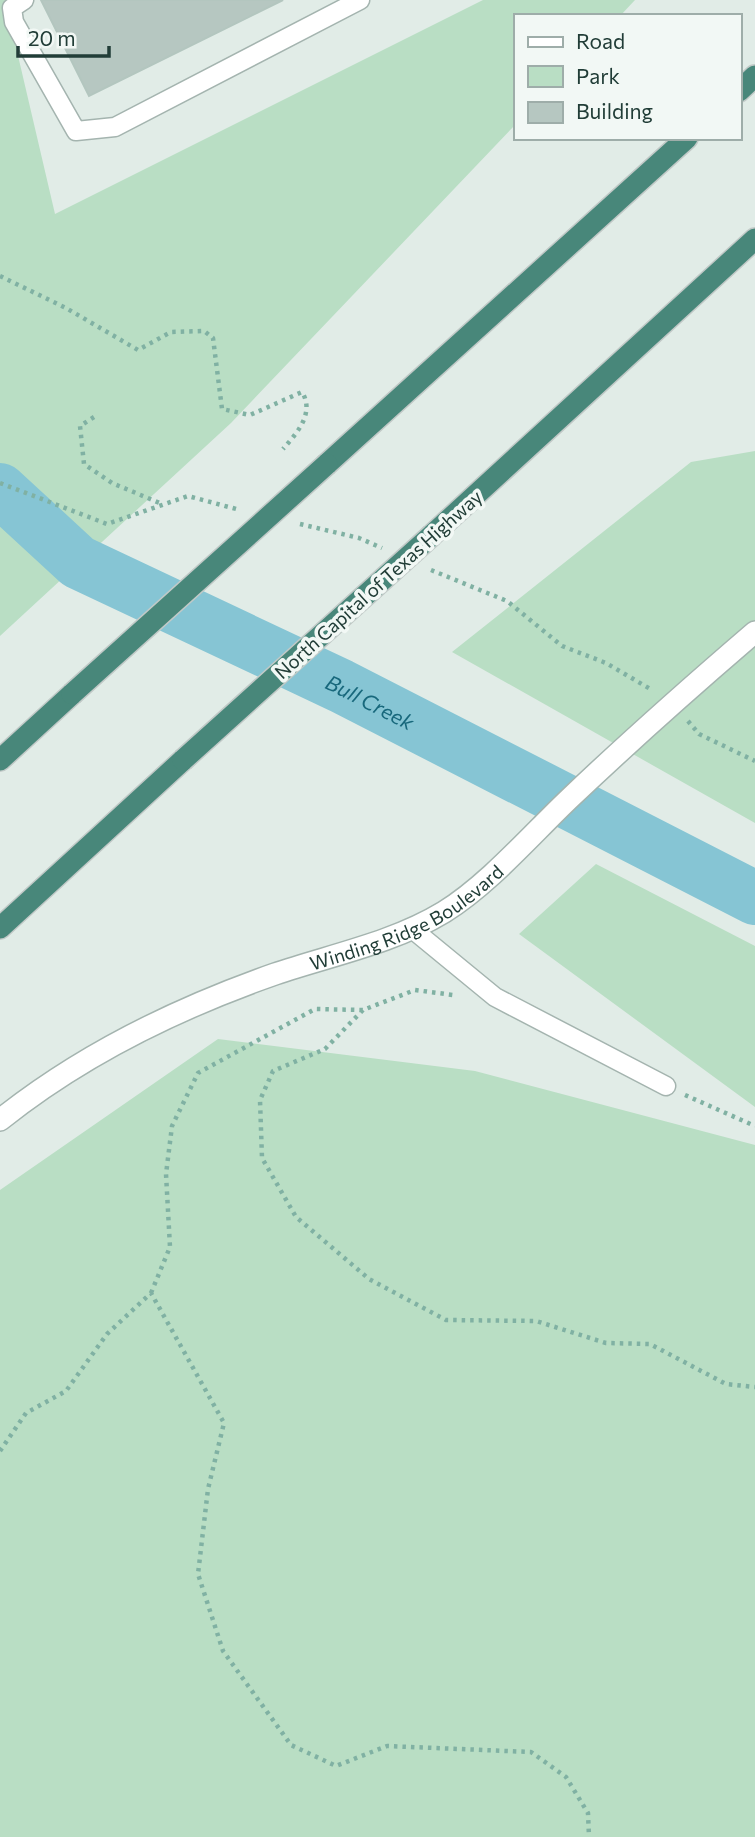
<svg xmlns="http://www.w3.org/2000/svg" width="755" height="1837" viewBox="0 0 755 1837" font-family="Commissioner,sans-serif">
<rect width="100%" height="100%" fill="#e1ece7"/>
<path fill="#b9dec4" d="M0 0H5L55 214 483 0H635L620 16H515V125L231 423 0 636Z
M755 451V823L452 652 691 462Z
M596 864 755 946V1107L519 934Z
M218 1039 475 1071 755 1145V1837H0V1190Z"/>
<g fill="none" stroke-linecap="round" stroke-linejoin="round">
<path stroke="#86c5d4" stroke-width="54" id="s1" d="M0 490 78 562 341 686 755 898"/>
</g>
<path fill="#b6c7c1" stroke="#b3c6bf" stroke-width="2" d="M41 0H283L89 96Z"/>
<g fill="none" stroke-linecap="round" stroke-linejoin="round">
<g stroke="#a4b4af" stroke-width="21">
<path id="service" d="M24 0 12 8 14 22 76 131 115 127 360 0
M411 928 495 997 666 1086"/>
</g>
<g stroke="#a4b4af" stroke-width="24">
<g id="minor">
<path id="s2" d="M0 1120C80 1056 178 1008 275 974 331 955 393 943 444 912 489 884 531 835 570 798 630 741 692 686 755 632"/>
</g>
</g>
<g stroke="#c1c9c7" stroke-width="24">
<path id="trunk" d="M739 91 755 76
M327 464 687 138
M432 535 755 239
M0 760 72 694
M0 928 183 760"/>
</g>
<path stroke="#80b1a3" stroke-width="4.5" stroke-dasharray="3.5 5" stroke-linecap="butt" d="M0 276 66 308 138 350 171 332 204 331 213 338 222 409 250 415 302 392C315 413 297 433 283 449
M94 417 80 426 84 464 112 483 162 504
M0 483 107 524 188 496 240 510
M300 524 359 538 382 548
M431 570 507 601 562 646 606 663 652 690
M688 721 699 734 755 761
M363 1010 325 1049 273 1071 260 1100 262 1158 296 1217 369 1279 446 1320 536 1321 606 1343 650 1344 726 1384 755 1387
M685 1095 755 1126
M151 1293 170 1247 166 1174 172 1126 198 1073 315 1009 363 1010 415 990 453 995
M0 1451 26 1413 66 1391 107 1334 151 1293 224 1423 208 1489 198 1574 223 1651 291 1745 336 1766 387 1746 531 1752 566 1777 588 1813 589 1837"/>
<use href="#service" stroke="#fff" stroke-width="18"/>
<use href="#minor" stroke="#fff" stroke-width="21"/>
<use href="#trunk" stroke="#48877a" stroke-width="21"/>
<g stroke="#c1c9c7" stroke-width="24" stroke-linecap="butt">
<path id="trunk-bridge" d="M72 694 327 464
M183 760 432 535"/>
</g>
<use href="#trunk-bridge" stroke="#48877a" stroke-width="21"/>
</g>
<g text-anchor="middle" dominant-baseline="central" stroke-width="7" stroke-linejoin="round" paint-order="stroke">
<g font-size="19" fill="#213d37" stroke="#f2f8f5">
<text transform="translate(378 584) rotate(-42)">North Capital of Texas Highway</text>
<text stroke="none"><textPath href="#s2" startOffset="457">Winding Ridge Boulevard</textPath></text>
</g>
<g font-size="21" font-style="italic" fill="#18687c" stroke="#f2f8f5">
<text stroke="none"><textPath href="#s1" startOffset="430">Bull Creek</textPath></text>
</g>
</g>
<rect x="514" y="14" width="228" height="126" fill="#f2f8f5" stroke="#9eada9" stroke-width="2"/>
<rect x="528" y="37" width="35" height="10" fill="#ffffff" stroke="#9eada9" stroke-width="2"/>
<text x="576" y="49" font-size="21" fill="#213d37">Road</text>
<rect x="528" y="66" width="35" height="21" fill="#b9dec4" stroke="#9eada9" stroke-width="2"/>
<text x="576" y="84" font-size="21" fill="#213d37">Park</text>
<rect x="528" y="102" width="35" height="21" fill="#b6c7c1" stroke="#9eada9" stroke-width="2"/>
<text x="576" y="119" font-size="21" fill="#213d37">Building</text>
<path d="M18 46v10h91v-10" fill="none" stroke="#213d37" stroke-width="3.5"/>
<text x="28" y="46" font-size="21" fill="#213d37" stroke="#f2f8f5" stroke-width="5" paint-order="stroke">20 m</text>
</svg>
